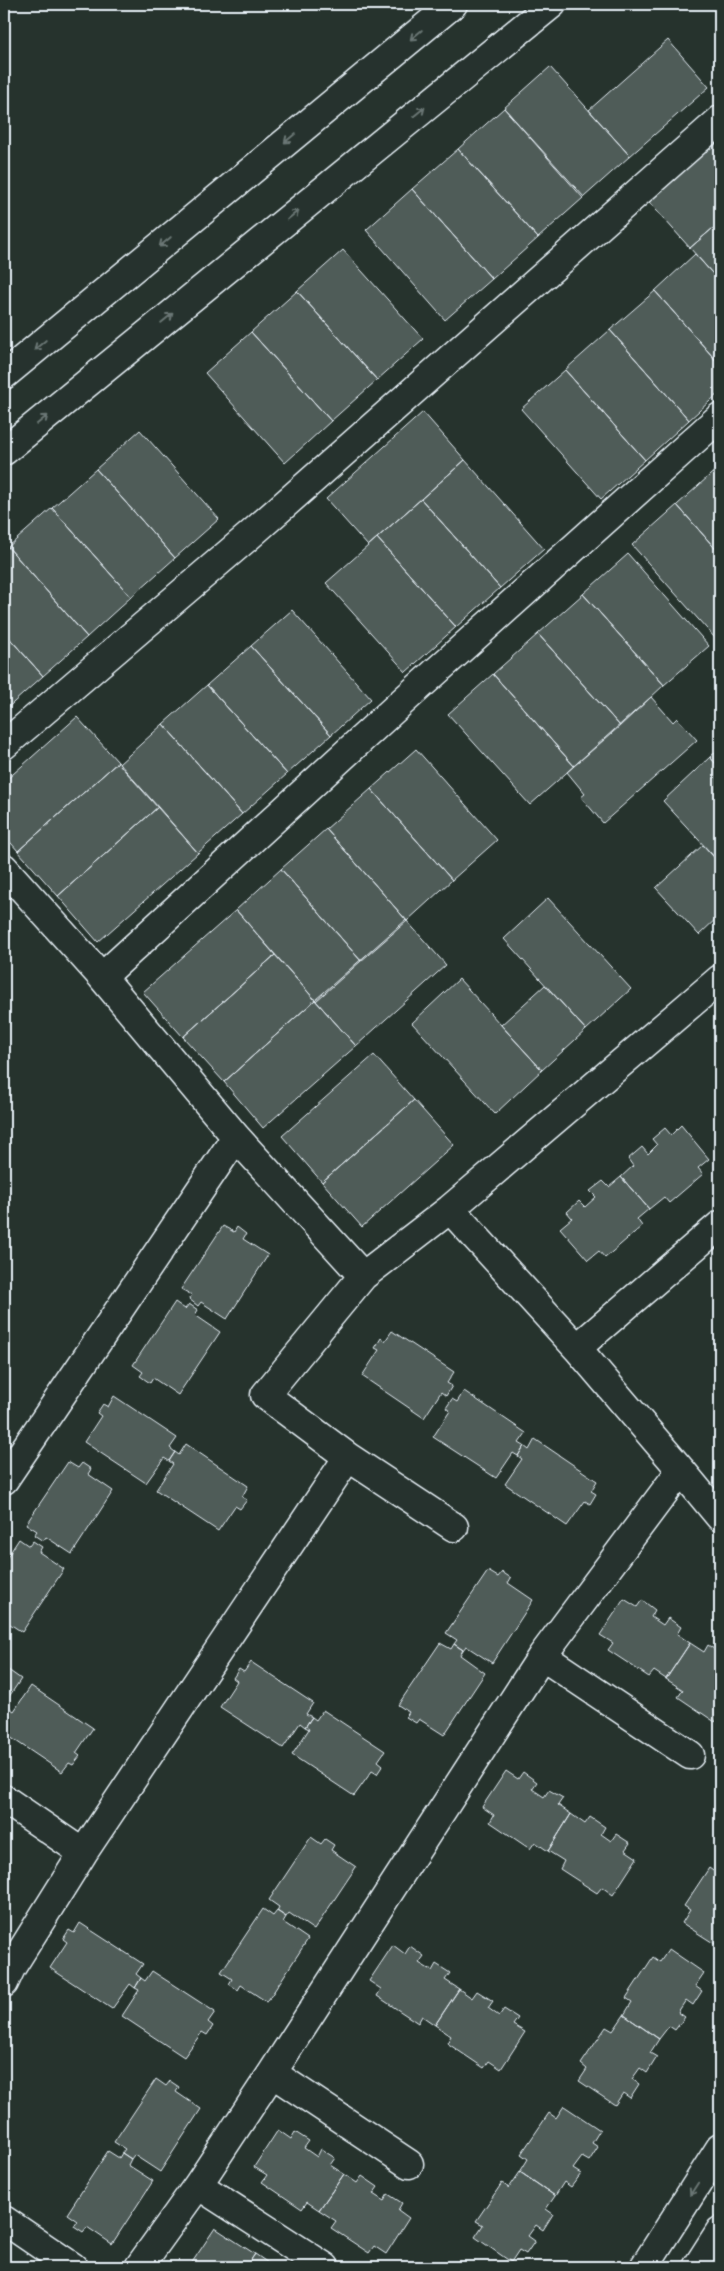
<svg xmlns="http://www.w3.org/2000/svg" width="724" height="2271" viewBox="0 0 724 2271" font-family="Itim,sans-serif">
<rect width="100%" height="100%" fill="#26332d"/>
<filter id="ink" filterUnits="userSpaceOnUse"><feTurbulence type="fractalNoise" baseFrequency=".02" numOctaves="2"/><feDisplacementMap in="SourceGraphic" scale="10" xChannelSelector="R" yChannelSelector="G"/><feConvolveMatrix kernelMatrix="1 2 1 2 8 2 1 2 1" color-interpolation-filters="sRGB"/></filter>
<g filter="url(#ink)">
<path fill="#505c59" stroke="#e8f1f8" d="M668 40 709 87 630 156 589 110Z
M550 67 630 156 584 197 504 108Z
M504 108 583 198 538 238 458 149Z
M720 136V222L690 248 648 201Z
M458 149 538 238 492 279 412 189Z
M412 189 492 279 445 320 366 230Z
M720 222V282L690 248Z
M343 250 423 339 377 380 297 291Z
M695 254 720 282V365L655 291Z
M297 291 377 380 331 421 251 332Z
M655 291 720 365V392L689 420 610 330Z
M610 330 689 420 645 460 565 370Z
M251 332 331 421 285 463 205 373Z
M565 370 645 460 601 499 521 409Z
M423 412 465 460 368 546 326 499Z
M140 430 219 519 175 558 96 469Z
M465 460 544 549 500 588 421 499Z
M720 466V554L677 505Z
M96 469 175 558 131 597 52 508Z
M421 499 500 588 456 627 377 538Z
M677 505 720 554V633L715 638 632 545Z
M52 508 131 597 87 637 8 547Z
M377 538 456 627 406 672 326 583Z
M8 547 87 637 43 676 4 632V551Z
M628 554 709 646 664 685 583 594Z
M583 594 664 685 620 726 538 634Z
M292 610 371 699 331 735 251 646Z
M4 632 43 676 4 711Z
M538 634 620 726 574 766 493 674Z
M251 646 331 735 287 774 207 685Z
M493 674 574 766 530 805 448 714Z
M207 685 287 774 242 814 163 724Z
M651 697 673 722 677 718 697 740 603 823 581 797 585 794 567 772Z
M77 717 118 762 18 851 4 835V782Z
M163 724 242 814 198 853 119 764Z
M720 748V769L710 757Z
M416 749 497 840 452 880 371 789Z
M710 757 720 769V863L663 801Z
M118 762 158 807 58 896 18 851Z
M371 789 452 880 407 921 326 829Z
M158 807 198 853 98 942 58 896Z
M326 829 407 921 361 961 281 869Z
M703 845 720 864V915L699 935 656 888Z
M281 869 361 961 316 1001 236 910Z
M548 898 631 989 586 1030 504 939Z
M236 910 275 955 183 1037 143 992Z
M406 920 446 965 356 1046 315 1000Z
M275 955 315 1000 224 1082 183 1037Z
M459 979 542 1070 495 1114 412 1023Z
M545 985 586 1030 542 1070 501 1025Z
M315 1000 356 1046 263 1128 224 1082Z
M374 1055 414 1100 322 1182 282 1136Z
M414 1100 454 1145 362 1227 322 1182Z
M681 1125 709 1159 698 1168 703 1174 669 1203 664 1197 649 1209 621 1177 633 1166 628 1159 642 1147 648 1154 657 1145 652 1139 665 1128 671 1135Z
M621 1177 649 1209 637 1219 642 1226 605 1258 599 1251 588 1260 560 1228 572 1218 567 1212 579 1201 585 1207 596 1197 590 1191 603 1181 609 1187Z
M223 1226 234 1232 237 1227 246 1234 243 1239 268 1255 227 1319 201 1302 198 1306 189 1299 192 1295 181 1289Z
M175 1302 185 1309 189 1304 198 1310 195 1315 220 1332 178 1395 153 1378 150 1383 140 1376 143 1372 133 1365Z
M392 1331 454 1372 447 1383 452 1386 446 1396 441 1392 424 1418 362 1376 379 1350 375 1348 381 1338 385 1341Z
M464 1391 526 1433 519 1443 524 1446 518 1456 513 1453 496 1478 433 1437 450 1411 446 1408 452 1399 457 1402Z
M114 1396 177 1438 170 1448 175 1452 169 1461 164 1458 146 1483 84 1442 101 1416 97 1413 103 1404 108 1407Z
M535 1439 597 1481 591 1491 596 1494 590 1504 585 1501 567 1526 505 1484 522 1459 518 1456 524 1446 529 1450Z
M186 1444 248 1486 242 1497 247 1500 240 1509 235 1506 218 1531 156 1490 173 1464 169 1461 175 1452 179 1455Z
M68 1462 78 1468 82 1463 91 1469 88 1474 113 1491 72 1554 46 1537 43 1541 34 1535 37 1531 26 1524Z
M19 1539 29 1546 33 1541 42 1547 39 1552 64 1569 22 1632 4 1620V1562Z
M488 1571 498 1577 502 1572 511 1578 508 1583 533 1600 492 1663 466 1646 463 1650 454 1644 457 1640 446 1633Z
M624 1599 637 1607 642 1600 655 1610 651 1617 663 1625 668 1618 681 1627 677 1634 690 1643 666 1679 654 1671 649 1677 608 1650 613 1643 600 1635Z
M440 1643 451 1649 454 1644 463 1650 460 1655 485 1673 444 1735 419 1719 416 1723 406 1717 409 1712 398 1705Z
M690 1643 704 1652 708 1645 720 1653V1715L715 1722 678 1697 683 1690 666 1679Z
M251 1662 313 1703 306 1714 312 1717 305 1727 300 1723 283 1748 220 1707 237 1681 233 1678 239 1669 244 1672Z
M4 1667 21 1679 4 1704 8 1707 4 1714Z
M31 1686 93 1728 76 1753 80 1756 73 1765 69 1763 62 1772 4 1733V1725L7 1720 4 1718V1714L8 1707 14 1711Z
M323 1710 385 1751 378 1761 383 1765 377 1774 372 1771 354 1796 292 1755 309 1729 305 1727 312 1717 316 1720Z
M506 1771 518 1779 523 1772 537 1782 532 1789 544 1797 549 1790 563 1798 558 1805 571 1814 548 1851 535 1842 530 1849 490 1822 494 1815 482 1807Z
M571 1814 585 1824 590 1817 605 1827 601 1834 611 1841 616 1834 630 1843 625 1850 637 1858 613 1895 602 1887 597 1893 560 1869 564 1861 548 1851Z
M311 1837 321 1844 325 1839 334 1845 331 1850 356 1867 314 1930 289 1913 286 1917 277 1911 279 1907 269 1900Z
M720 1866V1942L718 1946 682 1923 690 1910 684 1906 709 1868 716 1873Z
M263 1909 273 1916 277 1911 286 1917 283 1922 308 1939 267 2002 241 1985 238 1990 229 1984 232 1979 221 1972Z
M80 1923 143 1964 136 1974 141 1978 135 1988 130 1984 112 2009 50 1968 67 1942 63 1939 69 1930 74 1933Z
M393 1945 405 1954 410 1946 424 1956 419 1963 432 1971 436 1964 450 1973 445 1980 459 1989 435 2025 422 2016 418 2023 377 1996 381 1989 369 1981Z
M669 1949 704 1973 695 1986 702 1991 693 2005 686 2000 678 2012 685 2017 675 2030 669 2026 659 2039 624 2015 632 2002 626 1998 653 1957 660 1962Z
M152 1971 215 2012 208 2022 213 2026 207 2035 202 2032 184 2057 122 2016 139 1990 135 1988 141 1978 145 1981Z
M459 1989 472 1998 477 1991 493 2001 488 2008 499 2016 504 2009 518 2018 513 2025 525 2032 501 2069 489 2061 484 2068 447 2043 451 2036 435 2025Z
M624 2015 659 2039 650 2053 657 2057 647 2073 640 2068 632 2079 639 2084 630 2098 623 2093 615 2105 579 2081 587 2069 581 2064 606 2027 613 2031Z
M156 2079 166 2086 170 2081 179 2087 176 2092 201 2109 160 2172 134 2155 131 2159 122 2153 125 2149 114 2142Z
M564 2106 600 2130 592 2143 598 2147 589 2161 582 2157 573 2169 581 2174 571 2187 564 2182 555 2196 520 2172 528 2159 521 2154 549 2113 556 2118Z
M278 2130 291 2139 295 2132 309 2141 304 2148 317 2157 321 2149 335 2158 330 2165 344 2174 319 2210 307 2202 302 2209 262 2182 267 2175 254 2167Z
M108 2151 119 2158 122 2153 131 2159 128 2165 153 2181 112 2244 87 2227 83 2232 74 2226 77 2221 67 2214Z
M520 2172 555 2196 546 2209 553 2214 543 2230 536 2225 528 2236 535 2241 526 2254 519 2250 511 2262 475 2237 483 2225 476 2221 502 2183 509 2188Z
M344 2174 357 2183 362 2176 378 2187 373 2194 384 2201 388 2194 402 2203 398 2210 409 2218 386 2254 374 2246 369 2253 331 2228 336 2221 319 2210Z
M215 2228 255 2254 246 2267H189Z
M255 2254 274 2267H246Z"/>
<g fill="none" stroke-linecap="round" stroke-linejoin="round">
<g stroke="#e8f1f8" stroke-width="31">
<path id="minor" d="M720 417 402 702 102 977 236 1137 363 1276 450 1209 720 979
M4 745 249 536 720 120
M4 868 102 977
M450 1209 577 1348 681 1470
M363 1276 265 1395 348 1457 454 1527
M577 1348 720 1225
M4 1480 236 1137
M542 1656 690 1755
M4 1799 83 1853
M4 1983 11 1968 83 1853 348 1457
M272 2073 409 2164
M198 2185 325 2267
M4 2220 73 2267
M139 2267 198 2185 272 2073 542 1656 681 1470 720 1517"/>
</g>
<g stroke="#e8f1f8" stroke-width="31">
<path id="major" d="M4 375 453 4
M4 451 552 4
M644 2267 720 2148
M697 2267 720 2231"/>
</g>
<use href="#minor" stroke="#26332d" stroke-width="28"/>
<use href="#major" stroke="#26332d" stroke-width="28"/>
</g>
<defs><path id="oneway-shaft" d="M-6 0H5M1.5-3L5.5 0L1.5 3" fill="none" stroke-width="1.6" stroke-linecap="round" stroke-linejoin="round" transform="scale(1.25)"/></defs>
<g stroke="#6a7674">
<use href="#oneway-shaft" transform="translate(416 35) rotate(140)"/>
<use href="#oneway-shaft" transform="translate(419 112) rotate(-39)"/>
<use href="#oneway-shaft" transform="translate(290 138) rotate(140)"/>
<use href="#oneway-shaft" transform="translate(293 215) rotate(-39)"/>
<use href="#oneway-shaft" transform="translate(165 242) rotate(140)"/>
<use href="#oneway-shaft" transform="translate(167 318) rotate(-39)"/>
<use href="#oneway-shaft" transform="translate(40 345) rotate(140)"/>
<use href="#oneway-shaft" transform="translate(42 420) rotate(-39)"/>
<use href="#oneway-shaft" transform="translate(694 2189) rotate(123)"/>
</g>
</g>
<rect width="724" height="2271" fill="none" stroke="#26332d" stroke-width="20"/>
<rect x="10" y="10" width="704" height="2251" fill="none" stroke="#e8f1f8" stroke-width="2" filter="url(#ink)"/>
</svg>
